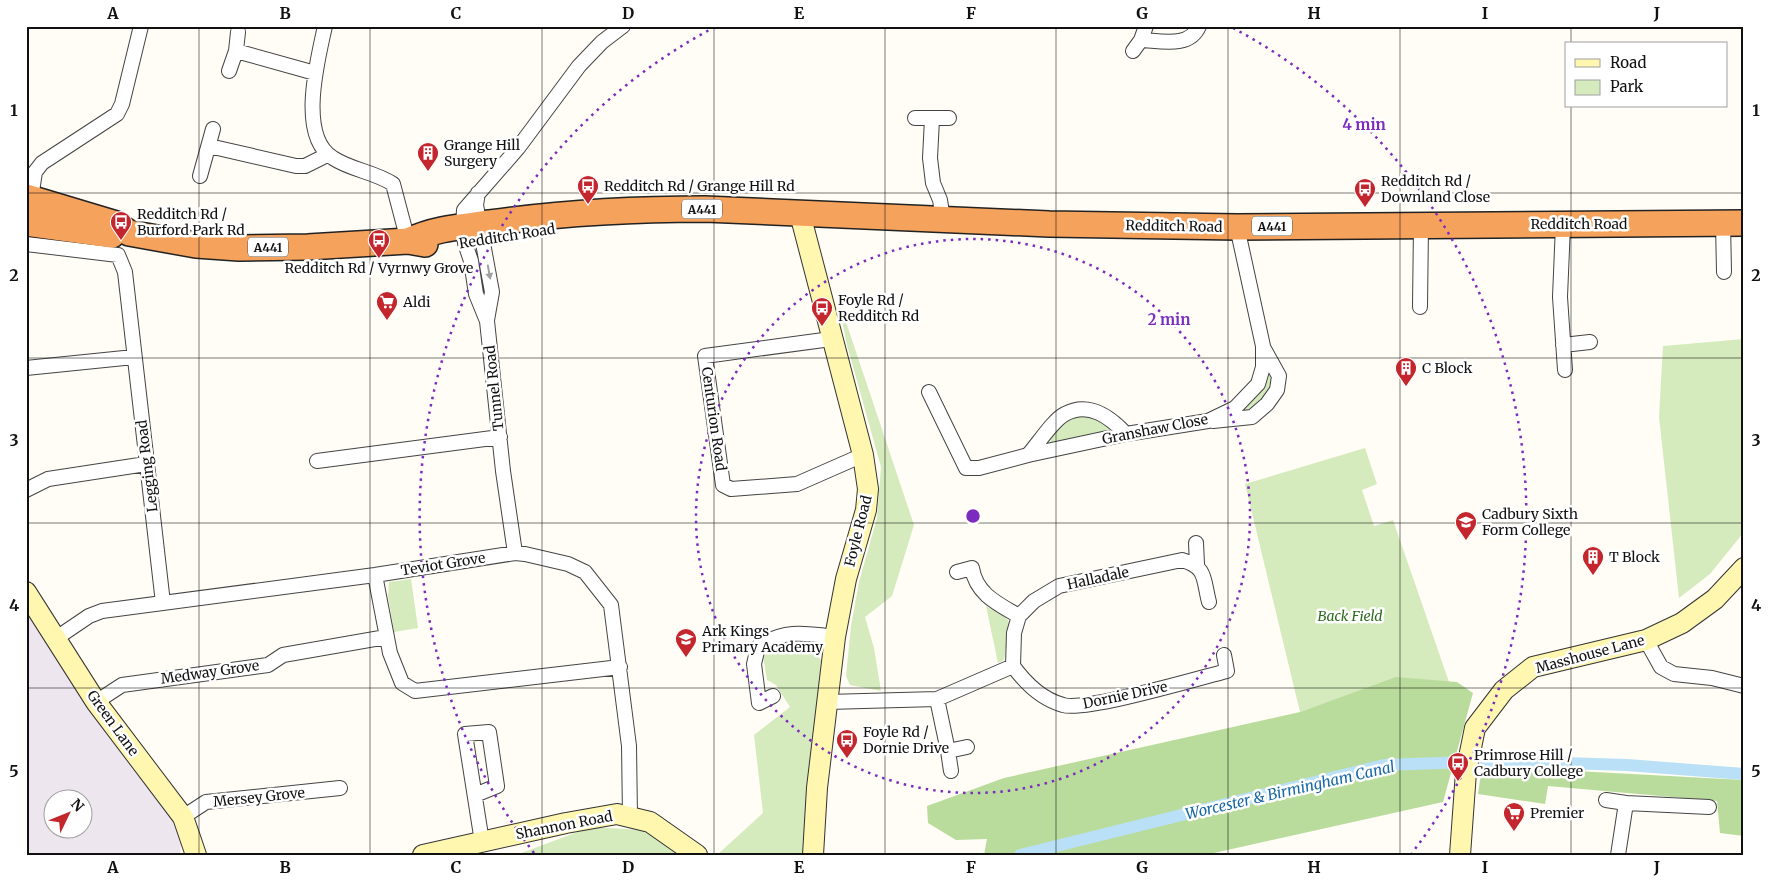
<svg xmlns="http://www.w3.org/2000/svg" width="1770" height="881" viewBox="0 0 1770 881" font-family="Merriweather,serif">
<rect width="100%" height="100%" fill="#fffdf5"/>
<path fill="#eee6ef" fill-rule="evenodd" d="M26 612 87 706 182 829 180 855H26ZM52 798H82V828H52Z"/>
<path fill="#d5ebbd" d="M836 292 914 525 892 596 865 617 874 648 881 691 850 685 846 676 851 626 859 582 877 518 881 467 847 345Z
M1744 339V532L1710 574 1679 598 1659 417 1663 346Z
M1263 367 1279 376 1252 417 1235 408Z
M1084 413 1101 419 1113 429 1050 443C1053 425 1069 417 1084 413Z
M1365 448 1377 484 1362 490 1374 526 1393 520 1449 682 1396 678 1300 712 1245 484Z
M411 579 418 628 394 632 388 596 389 582Z
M986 606 1006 618 1010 623 1004 660 998 663Z
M808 645 821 660 804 855H717L763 813 754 735 790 707 776 685 767 680 763 656 773 650Z
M591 827 644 830 681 855H516Z"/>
<path fill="#b9dc9c" d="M1396 677 1457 682 1473 693 1443 802 1205 855H984L987 839 956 840 928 823 927 806 1004 778 1300 712Z
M1482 766 1744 780V836L1720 833 1717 801 1548 786 1545 804 1478 794Z"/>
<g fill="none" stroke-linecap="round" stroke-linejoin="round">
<path stroke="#b9e0f7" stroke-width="12" d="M1020 855 1384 765 1496 761 1627 765 1744 774"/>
<g stroke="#444" stroke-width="16">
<path id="street" d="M325 26C318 59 297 136 333 158 351 170 375 172 393 184L408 241
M1141 40 1146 26
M236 51 315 73
M1133 51 1141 40C1162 41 1190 48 1199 26
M229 71 236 51 238 32
M915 118H949
M932 119 930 158 933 183 940 200 943 219
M209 146 296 166H305L327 155
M200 176 213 129
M478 193 476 205 492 292 487 320
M31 198 35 172 42 163 117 114 122 104 141 26
M1723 223 1724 272
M1563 225 1560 297 1565 370
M26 244 118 255 125 272 163 603
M1420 307 1421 225
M831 339 705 356 723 485 731 489 797 484 863 455
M1563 345 1590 342
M26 368 134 357
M929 392 966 468H979L1028 455 1126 434 1208 421 1235 408 1258 384 1263 367V346L1237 227
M1213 421 1252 417 1267 404 1277 390 1279 376 1264 349
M1028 455C1038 444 1053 420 1065 414 1089 401 1110 417 1126 434
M317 461 500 437
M26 490 48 479 146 464
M1196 543 1197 564
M515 553 503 471 487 321 476 294 471 261 465 243 463 226 464 210 518 148 579 66 602 42 623 26
M957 572 972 568C976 594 998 604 1019 616
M375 575 390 653 402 683 415 691 620 667
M55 639 89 616 102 611 375 575 515 553 525 554 568 564 585 572 611 605 629 746 630 816
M1646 640 1661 667 1674 674 1712 678 1744 686
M1013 666 1014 633 1019 616 1034 601 1059 586 1182 560C1207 567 1203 579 1209 602
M773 696 759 703 754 664 758 647C783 629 805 633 835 637
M937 699 948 751 967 747
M96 702 122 685 268 665 283 655 386 637
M827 702 937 699 1013 666C1026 684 1041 699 1063 705 1085 712 1199 678 1227 671L1224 655
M948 751 951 771
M475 795 497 786 489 732 465 734 482 842
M1606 800 1626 803
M183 817 206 802 340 788
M1618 855 1626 803 1709 807"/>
</g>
<g stroke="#333" stroke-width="22">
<path id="secondary" d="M800 214 863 455 868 489 866 510 846 579 835 637 817 788 813 855
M26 592 96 702 183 817 196 855
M423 855 566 823 617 814 650 822 697 855
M1460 855 1466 772 1475 728 1504 690 1533 667 1646 640 1682 623 1715 599 1744 568"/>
</g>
<g stroke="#222" stroke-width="28">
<path id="highway" d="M26 197 116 224 129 233 196 245 239 248 308 247 408 241 425 244
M26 223 112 235
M408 241C436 228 460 227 490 223 561 213 633 209 705 209L1049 224 1237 227 1744 223"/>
</g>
<use href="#street" stroke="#fff" stroke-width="14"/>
<use href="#secondary" stroke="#fff6b0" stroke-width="20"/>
<use href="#highway" stroke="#f5a25d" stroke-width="25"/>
</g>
<defs><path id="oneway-solid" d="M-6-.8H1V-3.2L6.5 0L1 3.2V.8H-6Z" transform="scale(1.25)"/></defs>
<use fill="#a0a0a0" href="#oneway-solid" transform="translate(489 272) rotate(80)"/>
<path fill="none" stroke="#111" stroke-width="1" stroke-opacity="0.55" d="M199 26V855M370 26V855M542 26V855M714 26V855M885 26V855M1056 26V855M1228 26V855M1400 26V855M1571 26V44M1571 106V855M26 193H1744M26 358H1744M26 523H1744M26 688H1744"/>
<g fill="none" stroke="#7b2cbf" stroke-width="2.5" stroke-dasharray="2.5 5">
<circle cx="973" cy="516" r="277"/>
<path d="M534 853A553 553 0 0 1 713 28M1233 28A553 553 0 0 1 1412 853"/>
</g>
<defs>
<g id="building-pin" transform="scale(1.125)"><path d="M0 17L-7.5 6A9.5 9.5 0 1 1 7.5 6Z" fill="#c4262e" stroke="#fff"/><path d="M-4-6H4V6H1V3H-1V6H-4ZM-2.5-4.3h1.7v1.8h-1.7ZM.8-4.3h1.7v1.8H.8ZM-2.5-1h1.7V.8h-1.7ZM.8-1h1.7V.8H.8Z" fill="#fff"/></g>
<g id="bus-pin" transform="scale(1.125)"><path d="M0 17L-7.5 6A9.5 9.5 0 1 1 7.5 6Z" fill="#c4262e" stroke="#fff"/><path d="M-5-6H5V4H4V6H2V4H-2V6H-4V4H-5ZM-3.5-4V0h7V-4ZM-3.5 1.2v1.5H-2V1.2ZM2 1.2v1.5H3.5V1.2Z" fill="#fff"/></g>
<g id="supermarket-pin" transform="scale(1.125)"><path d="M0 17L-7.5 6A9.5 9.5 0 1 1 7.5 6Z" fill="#c4262e" stroke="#fff"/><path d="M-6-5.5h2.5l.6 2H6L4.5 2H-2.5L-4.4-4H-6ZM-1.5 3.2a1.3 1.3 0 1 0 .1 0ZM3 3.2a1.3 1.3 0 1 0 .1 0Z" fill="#fff"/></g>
<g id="university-pin" transform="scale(1.125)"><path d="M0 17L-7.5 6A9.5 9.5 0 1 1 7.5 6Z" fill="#c4262e" stroke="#fff"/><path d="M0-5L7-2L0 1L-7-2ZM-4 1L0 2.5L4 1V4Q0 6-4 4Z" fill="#fff"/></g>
<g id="school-pin" transform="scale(1.125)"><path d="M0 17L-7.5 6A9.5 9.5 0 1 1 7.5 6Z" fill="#c4262e" stroke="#fff"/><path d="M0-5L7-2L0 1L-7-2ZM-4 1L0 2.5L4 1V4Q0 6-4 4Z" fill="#fff"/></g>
</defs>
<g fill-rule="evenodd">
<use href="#building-pin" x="428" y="153"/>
<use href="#bus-pin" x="588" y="186"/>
<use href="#bus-pin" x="1365" y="189"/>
<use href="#bus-pin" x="121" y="222"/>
<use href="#bus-pin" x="379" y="240"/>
<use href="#supermarket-pin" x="387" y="302"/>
<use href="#bus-pin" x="822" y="308"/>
<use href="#building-pin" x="1406" y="368"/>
<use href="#university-pin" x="1466" y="522"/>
<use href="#building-pin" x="1593" y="557"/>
<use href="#school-pin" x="686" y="639"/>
<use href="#bus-pin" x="847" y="740"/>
<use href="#bus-pin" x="1458" y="763"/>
<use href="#supermarket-pin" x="1514" y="813"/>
</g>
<g text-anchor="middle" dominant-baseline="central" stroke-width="5" stroke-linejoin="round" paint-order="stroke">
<g fill="#fff" stroke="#585858" stroke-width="1">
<rect x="682" y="199.5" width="40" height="19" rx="4"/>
<rect x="1252" y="216.5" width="40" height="19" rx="4"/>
<rect x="248" y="237.5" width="40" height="19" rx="4"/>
</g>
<g font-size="12" font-weight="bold" fill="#111">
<text x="702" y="209">A441</text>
<text x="1272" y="226">A441</text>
<text x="268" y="247">A441</text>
</g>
<g font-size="14" fill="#111" stroke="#fff" text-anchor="start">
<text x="444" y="145">Grange Hill<tspan x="444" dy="16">Surgery</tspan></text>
<text x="1381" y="181">Redditch Rd /<tspan x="1381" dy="16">Downland Close</tspan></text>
<text x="604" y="186">Redditch Rd / Grange Hill Rd</text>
<text x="137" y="214">Redditch Rd /<tspan x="137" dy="16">Burford Park Rd</tspan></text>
<text x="379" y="268" text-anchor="middle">Redditch Rd / Vyrnwy Grove</text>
<text x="838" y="300">Foyle Rd /<tspan x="838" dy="16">Redditch Rd</tspan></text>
<text x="403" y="302">Aldi</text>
<text x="1422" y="368">C Block</text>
<text x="1482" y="514">Cadbury Sixth<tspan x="1482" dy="16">Form College</tspan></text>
<text x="1609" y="557">T Block</text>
<text x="702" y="631">Ark Kings<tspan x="702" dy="16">Primary Academy</tspan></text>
<text x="863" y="732">Foyle Rd /<tspan x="863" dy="16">Dornie Drive</tspan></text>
<text x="1474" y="755">Primrose Hill /<tspan x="1474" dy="16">Cadbury College</tspan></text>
<text x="1530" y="813">Premier</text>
</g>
<g font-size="14" fill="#111" stroke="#fff">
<text x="1579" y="224">Redditch Road</text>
<text transform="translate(1174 226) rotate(1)">Redditch Road</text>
<text transform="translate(507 236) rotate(-9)">Redditch Road</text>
<text transform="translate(494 388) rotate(-96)">Tunnel Road</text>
<text transform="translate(714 419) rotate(82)">Centurion Road</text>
<text transform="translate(1155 429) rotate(-11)">Granshaw Close</text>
<text transform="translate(147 466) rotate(-97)">Legging Road</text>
<text transform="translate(858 531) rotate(-76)">Foyle Road</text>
<text transform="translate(443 564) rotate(-9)">Teviot Grove</text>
<text transform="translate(1098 578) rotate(-12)">Halladale</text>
<text transform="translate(1590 654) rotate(-15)">Masshouse Lane</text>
<text transform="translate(210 672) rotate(-8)">Medway Grove</text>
<text transform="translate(1125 695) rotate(-12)">Dornie Drive</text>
<text transform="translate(113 723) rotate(54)">Green Lane</text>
<text transform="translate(259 797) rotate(-6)">Mersey Grove</text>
<text transform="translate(564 825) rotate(-11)">Shannon Road</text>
</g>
<g font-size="14" font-style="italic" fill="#2f6b1f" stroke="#fff">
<text x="1350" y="616">Back Field</text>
</g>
<g font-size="15" font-style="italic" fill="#1768a6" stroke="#fff">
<text transform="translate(1290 790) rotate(-13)">Worcester &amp; Birmingham Canal</text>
</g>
</g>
<circle cx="973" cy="516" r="8" fill="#7b2cbf" stroke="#fff" stroke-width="2.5"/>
<g font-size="15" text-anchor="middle" font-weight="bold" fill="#7b2cbf" stroke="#fff" stroke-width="5" stroke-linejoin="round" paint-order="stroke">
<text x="1364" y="130">4 min</text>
<text x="1169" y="325">2 min</text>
</g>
<rect width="1770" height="881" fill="none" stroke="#ffffff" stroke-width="55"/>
<rect x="1565" y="42" width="162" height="65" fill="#ffffff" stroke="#a0a0a0"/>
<rect x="1575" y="59" width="25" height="8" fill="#fff6b0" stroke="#a0a0a0"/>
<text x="1610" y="68" font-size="15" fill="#111111">Road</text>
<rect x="1575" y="80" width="25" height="15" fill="#d5ebbd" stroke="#a0a0a0"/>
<text x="1610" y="92" font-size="15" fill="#111111">Park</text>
<g transform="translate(68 814) rotate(47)"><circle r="24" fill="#ffffff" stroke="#a0a0a0"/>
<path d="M0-4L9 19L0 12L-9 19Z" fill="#c4262e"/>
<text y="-8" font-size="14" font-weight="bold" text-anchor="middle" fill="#111111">N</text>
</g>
<rect x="28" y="28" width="1714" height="826" fill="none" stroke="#111" stroke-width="2"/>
<g font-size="16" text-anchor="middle" font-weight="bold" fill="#111">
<text x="113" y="19">A</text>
<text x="285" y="19">B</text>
<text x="456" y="19">C</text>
<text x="628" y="19">D</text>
<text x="799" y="19">E</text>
<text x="971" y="19">F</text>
<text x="1142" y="19">G</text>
<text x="1314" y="19">H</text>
<text x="1485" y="19">I</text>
<text x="1657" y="19">J</text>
<text x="14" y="116">1</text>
<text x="1756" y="116">1</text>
<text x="14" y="281">2</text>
<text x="1756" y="281">2</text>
<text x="14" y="446">3</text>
<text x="1756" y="446">3</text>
<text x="14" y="611">4</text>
<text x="1756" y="611">4</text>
<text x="14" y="777">5</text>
<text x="1756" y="777">5</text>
<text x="113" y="873">A</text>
<text x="285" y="873">B</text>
<text x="456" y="873">C</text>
<text x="628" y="873">D</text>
<text x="799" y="873">E</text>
<text x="971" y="873">F</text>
<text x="1142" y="873">G</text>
<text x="1314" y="873">H</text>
<text x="1485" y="873">I</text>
<text x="1657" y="873">J</text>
</g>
</svg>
